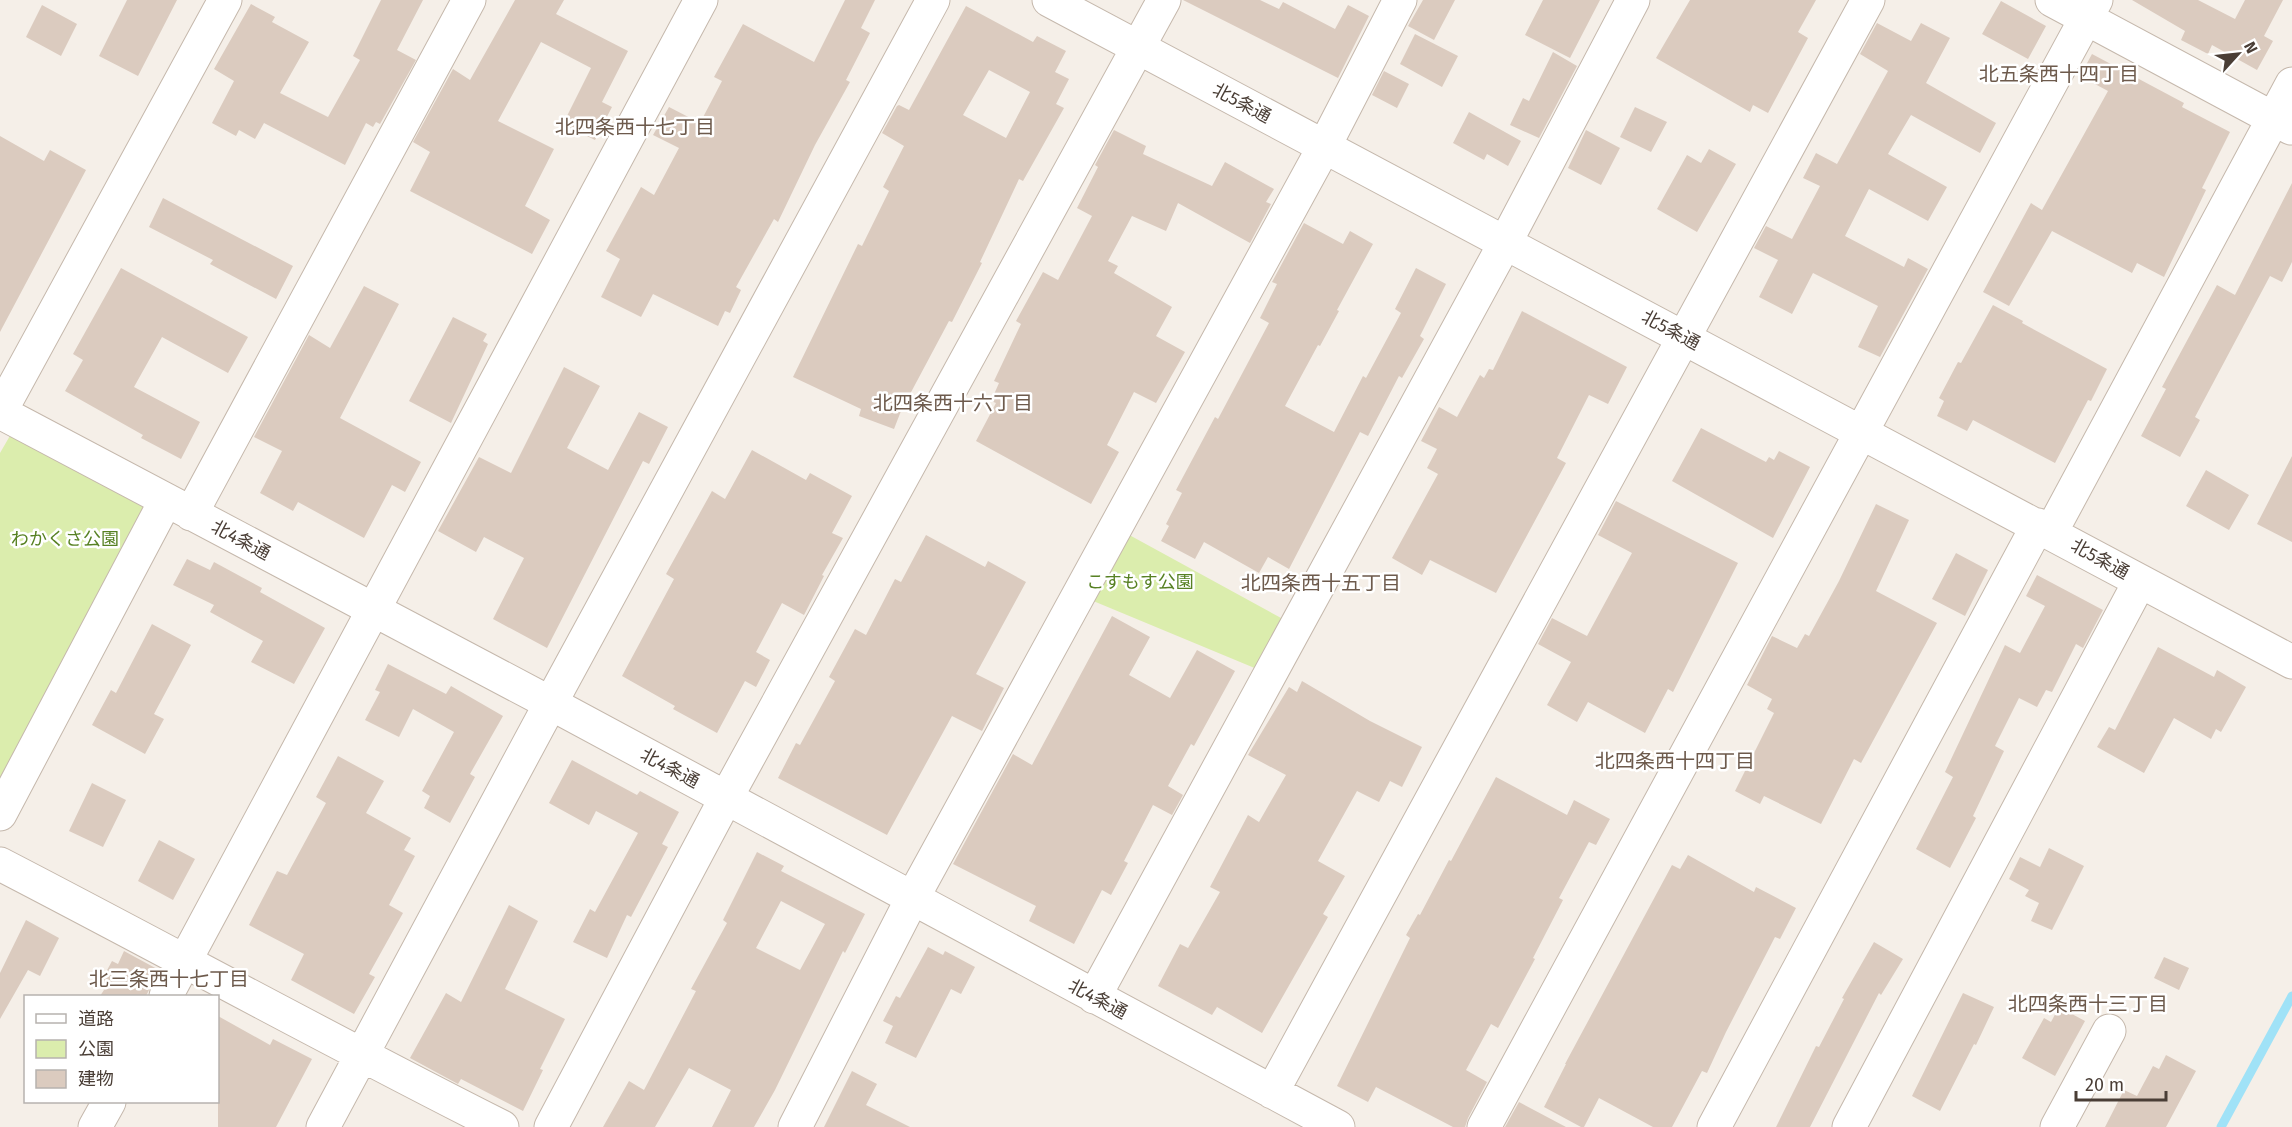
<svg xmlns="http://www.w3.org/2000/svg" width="2292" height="1127" viewBox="0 0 2292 1127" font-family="'Fira Sans','Noto Sans JP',sans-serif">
<rect width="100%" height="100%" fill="#f5efe8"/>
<path fill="#dbedad" d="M11 434 153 511 0 795V453Z
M1122 531 1294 625 1269 674 1086 598Z"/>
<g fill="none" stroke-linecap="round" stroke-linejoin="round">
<path stroke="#a0e2f7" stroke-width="9" d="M2221 1127 2292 996"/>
</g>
<path fill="#dbcbbf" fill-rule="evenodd" d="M127 0H177L138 76 99 56Z
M381 0H423L397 50 416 60 380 124 376 122 373 127 366 123 345 165 264 123 255 139 239 130 236 136 212 123 234 81 214 69 251 4 275 17 272 22 309 42 280 93 328 117 360 60 353 56Z
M515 0H564L556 14 628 51 602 102 612 107 595 140 563 124 591 68 541 42 498 121 554 149 525 206 550 220 532 254 410 191 430 152 413 142 453 69 470 80Z
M845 0H875L861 28 870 33 846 80 850 82 815 145 778 222 774 219 736 287 741 290 730 313 725 311 718 326 653 294 641 317 601 297 620 259 606 251 641 187 654 195 679 148 653 135 669 107 700 123 722 81 714 77 743 24 814 62Z
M1183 0H1260L1279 9 1283 2 1335 29 1348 5 1369 16 1338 78Z
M1423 0H1455L1434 40 1408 26Z
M1543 0H1600L1570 58 1525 35Z
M1690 0H1816L1798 32 1808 38 1768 113 1753 105 1750 112 1656 58Z
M2132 0H2198L2235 19 2245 0H2283L2264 36 2273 41 2257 70 2212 45 2208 54 2181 40 2185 31Z
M2001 1 2046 26 2028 59 1982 34Z
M42 5 77 24 61 56 26 37Z
M966 6 1033 42 1037 36 1066 51 1055 72 1069 79 1056 104 1064 108 1023 181 1019 179 980 262 982 263 952 322 949 321 901 411 894 429 859 416 861 409 793 377 858 244 862 246 889 191 883 187 904 146 882 133 897 106 899 105 909 110ZM989 70 1030 92 1006 138 963 115Z
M1877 23 1911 41 1921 23 1950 38 1926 83 1996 123 1980 153 1911 115 1888 154 1947 187 1928 221 1869 189 1845 236 1904 267 1908 258 1928 269 1880 357 1858 347 1878 306 1813 273 1792 314 1759 297 1778 260 1754 248 1766 226 1792 239 1820 186 1803 178 1816 153 1837 164 1888 71 1860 54Z
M1415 34 1458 56 1442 87 1400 64Z
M1553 52 1577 66 1539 138 1510 125 1523 98 1529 101Z
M2092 54 2184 103 2182 107 2230 132 2202 188 2206 190 2164 277 2137 263 2132 273 2052 231 2009 306 1983 292 2031 203 2042 210 2108 91 2080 76Z
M1384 71 1409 84 1397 108 1372 95Z
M1635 107 1667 122 1651 152 1620 137Z
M1469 112 1521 141 1508 166 1487 154 1484 160 1453 143Z
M1114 130 1146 146 1143 154 1212 186 1225 162 1274 189 1266 202 1271 204 1250 243 1178 203 1166 231 1132 216 1108 261 1118 266 1114 273 1172 307 1156 336 1185 352 1156 403 1134 392 1107 445 1119 452 1091 504 976 441 996 403 991 401 999 383 994 381 1021 324 1016 321 1043 272 1058 280 1092 216 1077 208 1098 167 1095 165Z
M1586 130 1620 148 1601 185 1568 168Z
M0 136 44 161 50 150 86 170 0 332Z
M1709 149 1736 164 1697 232 1657 209 1687 155 1701 163Z
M2292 183V262L2282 282 2270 276 2195 417 2200 420 2180 457 2141 436 2166 389 2162 387 2217 285 2235 295Z
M163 198 293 266 276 299 210 264 213 260 149 227Z
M1304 223 1343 244 1350 231 1373 244 1337 310 1339 311 1320 346 1318 345 1285 406 1334 432 1363 376 1366 378 1401 313 1395 309 1416 268 1446 284 1420 336 1424 339 1402 378 1399 376 1368 436 1360 432 1289 569 1268 557 1259 573 1204 542 1195 559 1161 541 1169 526 1166 524 1182 493 1176 490 1215 417 1218 419 1269 323 1260 318 1277 284 1272 282Z
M121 268 248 337 228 373 162 337 134 387 200 422 181 459 141 438 143 435 65 391 83 360 73 354Z
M364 286 399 304 340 418 421 462 405 492 392 485 364 538 298 502 293 511 260 493 282 451 254 437 309 335 330 348Z
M1993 305 2023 321 2022 323 2107 369 2091 401 2088 400 2055 463 1973 420 1967 431 1937 416 1944 401 1939 398 1958 362 1961 363Z
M1522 311 1627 367 1608 404 1589 395 1557 458 1566 463 1496 593 1430 560 1422 575 1392 558 1438 474 1427 468 1437 449 1421 441 1439 407 1457 417 1480 375 1484 378 1489 369 1493 370Z
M453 317 487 334 483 341 488 344 451 423 409 401Z
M564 367 600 386 567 448 608 470 639 412 668 427 649 464 643 461 547 648 493 619 524 558 484 537 476 552 438 531 479 457 511 473Z
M1701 428 1766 462 1769 457 1774 460 1779 451 1810 467 1773 538 1672 481Z
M752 450 806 480 810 473 852 496 832 533 843 538 822 575 824 576 804 615 782 603 756 652 770 660 756 687 745 681 717 733 673 709 675 706 622 676 674 579 666 574 712 491 725 499Z
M2292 456V542L2257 524Z
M2206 470 2249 495 2229 530 2186 506Z
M1616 501 1738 563 1673 692 1668 689 1645 733 1588 702 1577 722 1547 705 1571 662 1538 644 1552 618 1587 636 1632 553 1598 535Z
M1876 504 1909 520 1876 591 1937 623 1861 763 1854 759 1821 824 1764 796 1760 804 1735 791 1774 713 1767 709 1772 699 1747 685 1772 636 1797 648 1805 634 1809 636 1839 581Z
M926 535 985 567 988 561 1026 582 976 674 1004 688 982 731 952 716 887 835 778 778 796 743 800 745 835 681 829 677 855 629 866 635 895 579 901 582Z
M1956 553 1988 570 1965 616 1932 599Z
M187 559 210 570 214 562 262 588 260 592 325 628 294 684 251 662 263 641 210 612 214 605 173 585Z
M2037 575 2103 610 2083 648 2076 644 2052 692 2046 690 2037 707 2019 698 1995 746 2004 751 1973 816 1976 818 1950 868 1916 849 1953 777 1945 772 2005 645 2020 653 2045 606 2026 596Z
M1112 616 1150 637 1129 675 1170 698 1197 650 1235 671 1194 746 1191 744 1168 786 1183 795 1172 815 1153 805 1124 861 1128 863 1111 895 1102 890 1074 944 1029 921 1036 906 953 864 1013 754 1032 765Z
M152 624 191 645 154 714 164 719 145 754 92 725 111 690 116 693Z
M2158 647 2214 677 2217 670 2246 687 2221 732 2216 729 2211 739 2174 718 2144 773 2097 747 2109 727 2115 730Z
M388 664 446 694 451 686 503 716 470 774 475 777 450 823 424 808 430 796 422 791 454 732 413 709 399 737 365 720 380 692 375 690Z
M1302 681 1370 721 1422 747 1402 787 1390 781 1379 802 1357 791 1318 861 1345 876 1323 914 1328 917 1262 1033 1217 1007 1212 1015 1158 986 1180 944 1188 948 1220 892 1210 887 1248 815 1259 822 1286 775 1248 755 1289 687 1297 692Z
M338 756 384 781 366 813 411 838 404 850 415 856 389 905 403 913 369 974 375 977 354 1014 291 980 304 954 249 925 277 871 287 875 326 803 316 797Z
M572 760 637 795 640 791 679 812 662 844 668 847 631 917 627 915 607 958 573 942 590 909 595 912 638 833 596 811 589 825 549 803Z
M1496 777 1567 815 1574 800 1610 819 1596 845 1589 842 1559 898 1563 900 1533 958 1535 959 1498 1028 1491 1024 1466 1070 1487 1082 1468 1118 1465 1127H1453L1376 1087 1368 1102 1337 1086 1410 938 1406 935 1418 914 1420 915 1449 860 1451 861Z
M92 783 126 800 103 847 69 831Z
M159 840 195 859 173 900 138 881Z
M2049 848 2084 866 2052 930 2031 921 2039 903 2025 896 2029 890 2009 879 2020 857 2040 867Z
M757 852 784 866 781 871 865 914 845 953 843 951 775 1090 754 1127H712L731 1090 689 1068 655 1127H603L629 1081 644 1090 696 991 691 989 727 923 723 920ZM781 901 825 924 800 970 756 948Z
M1688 855 1754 892 1756 887 1796 908 1780 939 1775 937 1726 1032 1707 1073 1702 1071 1672 1127H1653L1599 1098 1584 1127H1581L1544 1107 1566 1064H1565L1672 865 1680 869Z
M509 905 538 921 505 989 565 1019 540 1069 543 1070 523 1111 461 1079 458 1084 410 1058 446 993 461 1002Z
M26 920 59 938 40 976 28 970 0 1019V973Z
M1874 942 1903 959 1881 995 1879 993 1810 1127H1776L1816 1046 1819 1047 1844 999 1842 998Z
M928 947 943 955 945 951 975 967 961 994 951 989 916 1058 885 1043 893 1026 883 1021 896 996 900 998Z
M124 951 159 970 146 996H100L104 990 98 987 112 961 118 964Z
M2164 957 2189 968 2179 990 2154 978Z
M1963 993 1994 1007 1976 1045 1974 1044 1940 1111 1912 1096Z
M2059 1007 2085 1021 2055 1076 2022 1058 2044 1018 2051 1022Z
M218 1016 270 1045 273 1039 312 1059 276 1127H218Z
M2166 1055 2196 1071 2166 1127H2105L2124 1090 2137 1096 2153 1066 2159 1069Z
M852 1071 877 1084 866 1105 910 1127H824Z
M1519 1102 1566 1127H1505Z"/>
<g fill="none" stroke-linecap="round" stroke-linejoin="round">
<g stroke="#c5b8ac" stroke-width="35">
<path id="minor" d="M1049 0 2292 662
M2052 0 2291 128
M0 412 550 703 1338 1127
M0 412 225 0
M191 514 469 0
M2051 532 2292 84
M0 814 166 500
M0 864C168 951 333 1042 502 1127
M166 996 701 0
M1094 997 1505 243 1633 0
M1272 1092 1868 0
M95 1127 109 1102
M323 1127 561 684 933 0
M551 1127 726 798 1164 0
M795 1127 912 899 1324 147 1400 0
M1484 1127 2096 0
M1714 1127 2038 525
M1849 1127 2140 581
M2057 1127 2109 1031"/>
</g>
<use href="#minor" stroke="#fff" stroke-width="33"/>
</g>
<g text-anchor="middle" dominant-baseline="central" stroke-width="5" stroke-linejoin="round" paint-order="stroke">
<g font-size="18" fill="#4a3e36" stroke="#fff">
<text transform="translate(1242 103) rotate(28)">北5条通</text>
<text transform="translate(1671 330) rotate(28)">北5条通</text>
<text transform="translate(241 540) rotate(28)">北4条通</text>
<text transform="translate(2100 559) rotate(29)">北5条通</text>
<text transform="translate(670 768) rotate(28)">北4条通</text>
<text transform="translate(1098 999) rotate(28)">北4条通</text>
</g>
<g font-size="18" fill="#578123" stroke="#fff">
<text x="65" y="539">わかくさ公園</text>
<text x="1140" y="582">こすもす公園</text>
</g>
<g font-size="20" fill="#6d5a4c" stroke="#fff">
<text x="2059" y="74">北五条西十四丁目</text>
<text x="635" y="127">北四条西十七丁目</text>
<text x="953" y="403">北四条西十六丁目</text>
<text x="1321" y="583">北四条西十五丁目</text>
<text x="1675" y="761">北四条西十四丁目</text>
<text x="169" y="979">北三条西十七丁目</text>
<text x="2088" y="1004">北四条西十三丁目</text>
</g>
</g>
<rect x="24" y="995" width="195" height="108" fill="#ffffff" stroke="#b7b2af" stroke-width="1.5"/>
<rect x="36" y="1014" width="30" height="9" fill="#ffffff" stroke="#b7b2af" stroke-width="1.5"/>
<text x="78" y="1025" font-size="18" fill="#4a3e36">道路</text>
<rect x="36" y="1040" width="30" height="18" fill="#dbedad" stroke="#b7b2af" stroke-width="1.5"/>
<text x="78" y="1055" font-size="18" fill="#4a3e36">公園</text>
<rect x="36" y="1070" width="30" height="18" fill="#dbcbbf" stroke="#b7b2af" stroke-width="1.5"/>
<text x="78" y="1085" font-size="18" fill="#4a3e36">建物</text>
<g transform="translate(2238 54) rotate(63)" stroke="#ffffff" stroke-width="4.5" paint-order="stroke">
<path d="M0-4.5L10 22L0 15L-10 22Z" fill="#4a3e36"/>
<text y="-9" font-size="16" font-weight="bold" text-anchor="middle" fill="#4a3e36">N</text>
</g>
<path d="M2076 1091v9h90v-9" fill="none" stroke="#4a3e36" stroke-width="3"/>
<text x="2085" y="1091" font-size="18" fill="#4a3e36" stroke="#ffffff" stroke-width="4.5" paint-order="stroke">20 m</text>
</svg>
